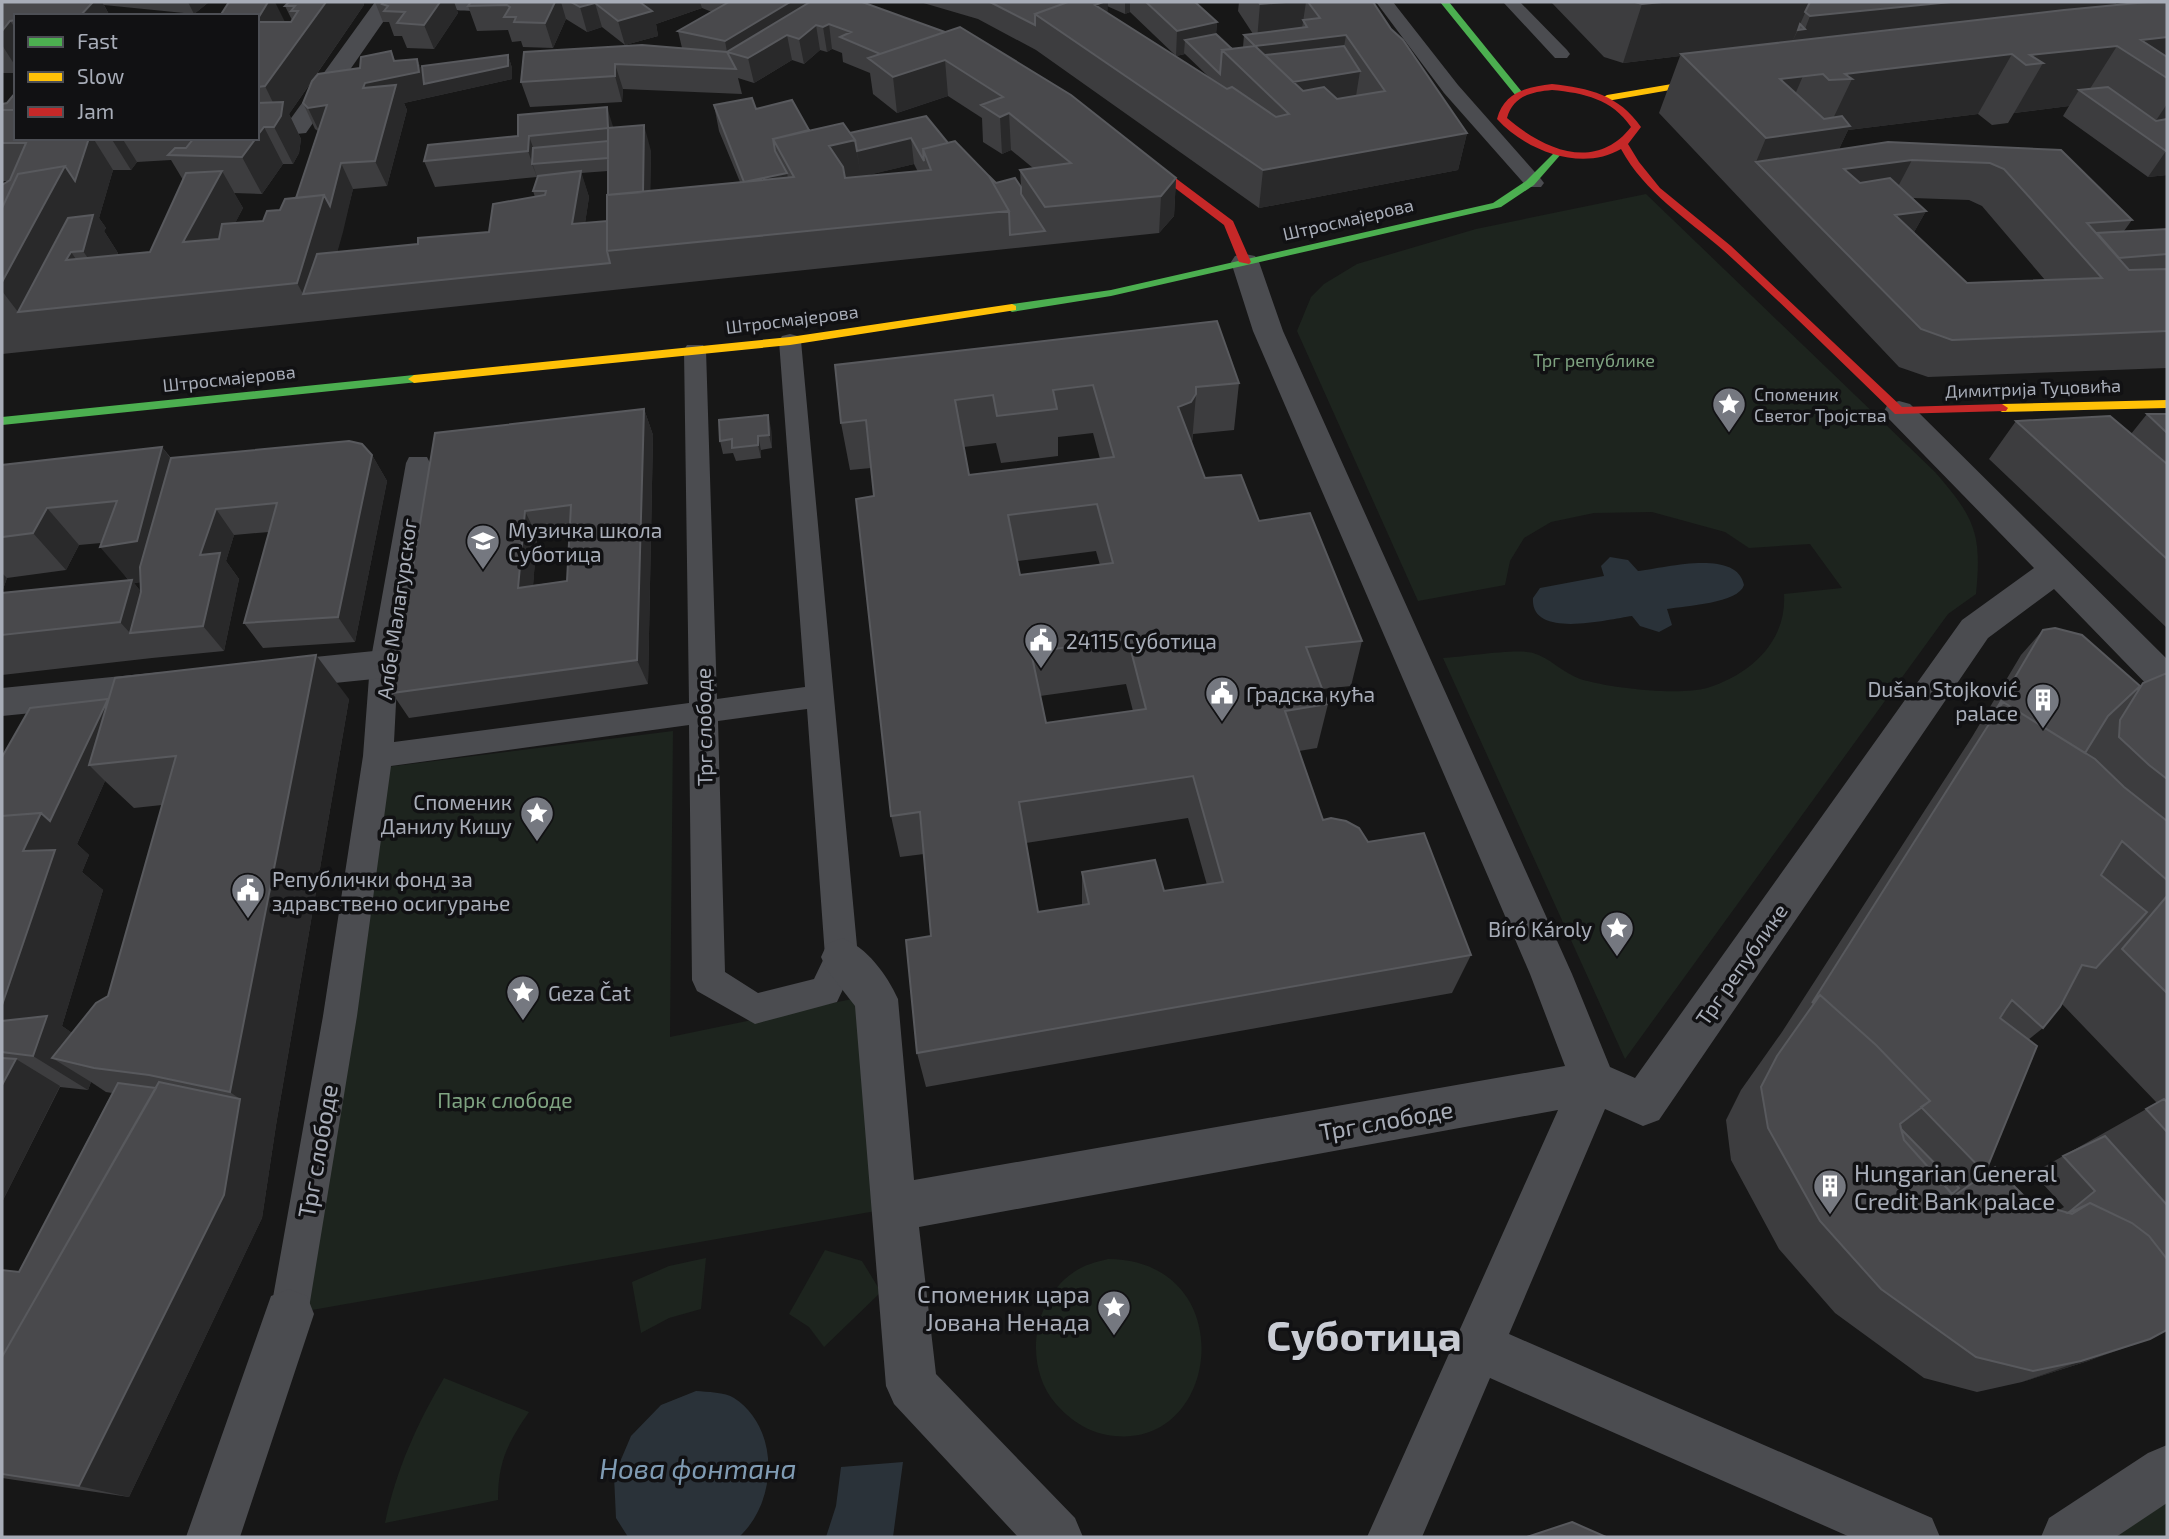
<svg xmlns="http://www.w3.org/2000/svg" width="2169" height="1539" viewBox="0 0 2169 1539" font-family="'Exo 2',sans-serif">
<rect width="100%" height="100%" fill="#171717"/>
<path fill="#1d241e" d="M1646 194 1935 472C1975 518 1982 533 1976 594L1948 614 1625 1059 1443 658C1463 657 1518 648 1533 653 1550 658 1563 673 1580 679 1609 688 1678 696 1707 688 1750 675 1787 642 1784 594L1842 588 1810 544 1749 548 1725 532 1652 512 1594 513 1551 522 1524 538 1510 561 1505 585 1418 601 1297 331 1311 297 1324 284 1357 264 1476 229Z
M673 731 670 1037 876 994 893 1208 289 1314 387 767Z
M825 1250 862 1261 881 1292 824 1347 809 1327 789 1314Z
M706 1258 701 1309 669 1318 641 1333 632 1282 669 1266Z
M1108 1259C1241 1260 1222 1447 1115 1436 1091 1434 1072 1422 1056 1404 1023 1366 1032 1300 1074 1272 1084 1265 1096 1262 1108 1259Z
M444 1378 529 1412C507 1444 498 1462 498 1500L385 1523C396 1470 417 1424 444 1378Z
M2167 1496V1537H2102Z"/>
<path fill="#2a3239" d="M1610 557 1628 560 1638 571C1664 568 1737 548 1744 585 1739 603 1685 606 1667 609L1672 625 1659 632 1640 626 1632 616C1609 619 1530 640 1533 598L1540 588 1604 576 1601 566Z
M696 1391C707 1392 725 1392 734 1398 780 1428 778 1501 739 1537H628L616 1518 614 1476 631 1436 661 1405Z
M903 1462 893 1537H826L836 1506 841 1467Z"/>
<g fill="none" stroke-linecap="round" stroke-linejoin="round">
<path fill="#4b4c50" fill-rule="evenodd" d="M1376 2H1393L1458 85 1541 179 1544 183 1541 187H1527L1444 93Z
M1503 2H1520L1567 50 1570 54 1567 58H1555Z
M790 334 798 336 801 341 858 957 837 1002 755 1024 697 991 692 980 689 725 391 766 357 1016 308 1314 303 1328 289 1333 275 1328 270 1314 323 1016 363 756 370 664 406 463 409 457H427L430 463 398 664 394 742 689 703 684 350 687 345H703L706 350 717 699 805 687 779 341 782 336ZM807 709 825 956 814 979 758 993 725 972 718 721Z"/>
<path fill="#4b4c50" fill-rule="evenodd" d="M375 2H397L306 133 257 138H256L257 124 289 121Z
M427 2H527C519 14 435 14 427 2Z
M1245 254 1255 256 1259 262 1283 331 1572 974 1610 1067 1635 1078 1962 620 2034 568 1888 418 1884 411 1888 404 1899 401 1910 404 2167 659V696L2154 692 2054 589 1988 638 1659 1120 1643 1126 1605 1109 1509 1334 1932 1518 1940 1537H1850L1490 1378 1422 1537H1367L1558 1110 919 1227 936 1374 1075 1518 1083 1537H1018L894 1404 886 1386 855 1006 827 970 821 957 827 944 842 938C867 947 887 975 898 999L914 1180 1565 1066 1530 974 1253 331 1231 262 1235 256Z
M384 650 397 654 402 664 397 674 384 678 275 689 262 685 257 675 262 665 275 661Z
M162 672 175 676 180 686 175 696 162 700 2 716V688Z
M289 1289 307 1296 314 1314 240 1537H186L271 1296Z
M2167 1445V1503L2116 1537H2041L2049 1518 2148 1453Z"/>
<path fill="#4caf50" fill-rule="evenodd" d="M1440 2H1449L1522 92V96H1516Z
M1557 150 1562 153 1534 185 1501 207 1111 296 1012 312 1006 308 1012 304 1111 290 1493 203 1526 181Z
M414 375 420 379 418 382 2 425V417Z"/>
<path fill="#ffc107" fill-rule="evenodd" d="M1719 76 1724 79 1722 81 1607 101 1602 98 1607 95Z
M1012 304 1016 306V310L790 345 414 383 408 379 414 375 790 337Z
M2167 400V408L2002 412 1996 408 2002 404Z"/>
<path fill="#c62828" fill-rule="evenodd" d="M1552 84C1589 88 1619 95 1641 127L1628 144 1639 162 1660 188 1731 246 1902 407 2002 404 2008 408 2006 411 1895 414C1838 359 1782 303 1723 250 1686 218 1645 193 1621 149 1582 172 1526 151 1497 119 1504 92 1527 87 1552 84ZM1552 90C1584 93 1612 99 1631 127 1596 172 1544 150 1507 118 1513 96 1531 92 1552 90Z
M1130 150H1138L1233 221 1251 262 1249 264 1239 262 1224 225 1130 154Z"/>
</g>
<path fill="#3d3d3f" fill-rule="evenodd" d="M2 2H209L194 14 104 5 110 16H16V73H2Z
M289 2H363L364 5 312 81 360 68 417 59 423 74 508 55 512 68V79L404 103 407 110 387 186 353 189 337 252 418 244 489 232 535 197 533 191 537 177 435 187 424 161 428 145 613 127 651 151 650 191 740 182 719 131 714 105 756 109 809 130 850 133 948 143 996 183 1021 187 1020 170 1033 168 1011 150 1002 154 983 142 982 118 948 96 897 113 873 94 870 73 843 62 842 53 832 49 827 52 820 50 804 64 792 60 754 83 738 78 742 94 623 89 622 102 530 107 521 82 682 48 678 31 712 12 702 8 656 24 658 36 625 45 602 27 587 32 566 19 553 48 523 47 521 41 512 42 508 30 477 31 468 6 471 2H862L1176 178 1174 216 1159 233 2 354V185L9 181H2V104L16 138H256L257 136V16L285 22H291L292 20 285 6ZM312 81 303 103 315 129 318 131 296 198 263 221 235 223 243 208 234 193 262 194 283 164H293L299 153 301 139 289 114ZM171 160 183 180 150 252 118 255V253L104 231 106 228 99 218 113 170H131L137 162ZM914 164 918 172 863 176ZM608 171 607 221 585 223 589 197 581 173Z
M375 2H454L458 13 434 49 407 48 402 36H394L389 22H383Z
M920 2H1195L1217 22 1216 34 1232 49 1243 47 1244 35 1253 34 1238 11 1239 2H1373L1391 29 1467 133 1458 170 1259 208 1036 50 978 19ZM1107 6 1125 14 1130 12 1176 56 1185 54 1211 79 1107 13Z
M1551 2H2117L2115 5 2167 2V175L2148 177 2063 116 2069 106 2014 113 2008 123 1992 125 1978 114 1848 130 1839 149 2061 150 2132 220 2124 231 2167 229V368L1928 377 1899 367 1659 113 1680 56 1623 63 1604 57ZM1913 198 1969 200 1982 206 2045 280 1967 283 1914 232 1926 211Z
M835 365 1239 383 1234 430 1193 434 1192 443 1205 478 1259 521 1362 641 1351 686 1322 689 1328 704 1317 748 1299 751 1323 820 1368 842 1471 955 1452 993 926 1087 917 1053 931 936 924 854 900 857 891 816 874 496 871 468 850 470 841 423ZM1093 433 1100 459 969 475 964 447 996 443 1001 463 1058 456V437ZM1096 551 1100 565 1020 575 1018 561ZM1126 684 1133 711 1046 723 1040 696ZM1188 818 1207 885 1164 891 1082 872V905L1038 912 1026 843Z
M644 409 653 435 648 684 409 718 392 693 435 433ZM569 532 567 581 533 585 537 536Z
M2147 414H2167V628L1989 459 2016 421 2131 434Z
M771 428 772 448 761 450V458L736 461 733 453 723 454 720 441Z
M162 447 171 458 372 455 387 481 355 642 263 648 244 623 269 532 234 535 226 561 239 579 224 651 152 658 2 675V593L129 581 101 543 79 545 66 570 7 578 2 592V465ZM141 582V592L134 583Z
M2043 630 2140 686 2143 683 2167 673V1330L2088 1361 2022 1382 1977 1392 1924 1378 1835 1313 1779 1249 1731 1160 1726 1120 1741 1090 1782 1032 1972 737 2021 655ZM2062 1004 2157 1103 2033 1173 2064 1207 2059 1210 2030 1202 1995 1167 1985 1173 2028 1040 2043 1028Z
M349 699 276 1125 262 1218 129 1497 2 1478V1270L19 1272 112 1093 106 1092 91 1082 88 1090 60 1087 2 1202V757ZM105 781 134 808 162 805 108 996 72 1033 62 1026 103 890 82 872 89 855 77 844Z"/>
<path fill="#29292a" d="M93 2H102L110 16H80Z
M188 2H209L194 14Z
M268 2H275L289 30 257 24V20Z
M326 2H363L364 5 289 114 301 139 299 153 293 164 274 127 280 117 265 86Z
M440 2H454L458 13 434 49 424 25Z
M555 2H561L566 19 553 48 545 23Z
M643 2H700L702 8 656 24 658 36 625 45 618 21Z
M790 2H831L816 25 820 50 804 64 799 39 787 35 792 60 754 83 748 58 727 52 725 41Z
M1103 2H1108L1107 36 1095 5Z
M1125 2H1130V12L1125 14Z
M1286 2H1306L1301 35 1257 40 1260 4Z
M1662 2H1810L1792 42 1681 54 1680 56 1623 63 1642 4Z
M1951 2H2002L1992 21 1792 42 1798 30 1805 29 1810 16Z
M2002 2H2117L2114 7 1992 21Z
M595 3 602 27 587 32 580 7Z
M10 21 16 29V67L2 45V31Z
M1217 22 1215 46 1185 40 1184 53 1185 54 1176 56 1177 31Z
M829 24 832 49 827 52 823 27Z
M1346 35 1340 71 1254 57 1255 46Z
M2167 37V71L2141 40Z
M2117 46 2086 95 2079 90 2069 106 2014 113 2043 63 2030 55Z
M391 51 401 75 417 59 427 83 508 55 512 68V79L404 103 407 110 387 186 375 161 363 88 365 83 394 61Z
M2012 54 1978 114 1848 130 1821 187 1756 162 1766 138 1828 129 1852 79 1845 74Z
M945 60 948 96 897 113 893 77Z
M615 64 623 89 622 102 615 76Z
M1360 71 1356 96 1283 109 1282 84Z
M1803 76 1777 136 1780 79Z
M2167 104V139L2145 137Z
M327 105 320 133 308 108Z
M607 107 615 133 608 128Z
M1009 113 1011 150 1002 154 1000 117Z
M644 125 651 151 650 221 643 195Z
M264 127 283 164 262 194 242 157 256 138H257V136Z
M1467 133 1458 170 1259 208 1263 170Z
M529 136 538 161 532 164 537 177 528 151Z
M89 138H93L113 170 99 218 106 228 104 231 118 253 109 289 83 251 71 252 97 289 18 312 2 291V282L65 166Z
M111 138H122L137 162 131 170Z
M911 138 914 164 861 177 857 151Z
M855 140 861 177 835 183 829 146Z
M2166 151H2167V175L2148 177Z
M1912 160 1892 198 1826 206 1844 169Z
M341 163 353 189 343 232 326 292 303 294 297 283 324 195Z
M222 171 243 208 206 280 183 242Z
M581 171 589 197 581 251 572 224Z
M787 173 792 199 744 182Z
M1176 178 1174 216 1159 233 1161 196Z
M1926 211 1905 248 1895 215Z
M1196 394 1192 442 1187 449 1178 407Z
M644 409 653 435 648 684 637 660Z
M768 415 771 428 772 448 769 435Z
M758 436 761 450V458L758 445Z
M162 447 189 484 167 578 134 583 162 617 130 633 120 622 131 583 100 547Z
M372 455 387 481 355 642 338 617Z
M47 508 79 545 66 570 33 533Z
M216 509 234 535 226 561 239 579 224 651 203 626 200 555Z
M525 511 537 536 531 613 518 588Z
M2 573 7 578 2 592Z
M316 655 349 699 276 1125 262 1218 129 1497 79 1486 240 1099 230 1092Z
M108 699 131 724 89 765 105 781 77 844 89 855 82 872 103 890 62 1026 100 1052 52 1058 91 1082 88 1090 33 1056 2 1025V1005L23 851 41 813Z
M16 1059 60 1086 2 1202V1085Z
M2150 1339 2088 1361 2022 1382 2081 1361Z"/>
<path fill="#49494c" stroke="#58595d" stroke-width="2" fill-rule="evenodd" d="M2 2H93L80 16H16V20L10 21 2 31Z
M229 2H268L257 20V16H220Z
M289 2H326L265 86 257 87V22H291L298 11H291L295 6H285Z
M384 2H440L424 25 397 23 405 12 384 11 388 6 382 4Z
M471 2H555L545 23 514 22 516 17H504L510 7 507 5 468 6Z
M571 2H643L641 3 652 11 618 21 595 3 580 7Z
M729 2H790L725 41 678 31Z
M810 2H862L945 32 880 54 840 37 851 32 829 24 823 27 816 25 799 39 787 35 748 58 727 52Z
M990 2H1068L1035 14V25Z
M1068 2H1103L1095 5 1227 89 1232 87 1276 117 1289 114 1222 50 1255 46 1303 91 1324 87 1337 99 1385 91 1346 35 1255 46 1244 35 1307 27 1303 20 1320 18 1308 2H1373L1391 29 1403 40 1467 133 1263 170 1035 14Z
M1146 2H1195L1217 22 1177 31Z
M1259 2H1286L1260 4Z
M1635 2H1662L1642 4Z
M1810 2H1951L1810 16 1805 12Z
M2148 2H2167V37L2141 40 2167 57V78L2117 46 2030 55 2043 63 2026 65 2012 54 1845 74 1852 79 1829 80 1823 74 1780 79 1824 119 1842 116 1850 126 1766 138 1681 54 2064 10Z
M1800 24 1805 29 1798 30Z
M960 27 1071 95 1176 178 1161 196 1045 207 1020 170 1071 163 1009 113 1000 117 981 105 1003 97 945 60 893 77 868 58Z
M1216 34 1232 49 1222 50 1220 74 1185 40Z
M642 45 727 52 736 69 615 64V76L521 82 524 52Z
M1344 46 1360 71 1293 82 1265 55Z
M391 51 394 61 417 59 419 72 365 83 363 88 396 85 375 161 341 163 330 206 324 195 296 198 327 105 308 108 303 103 312 81 318 74 360 68 361 57Z
M508 55V66L424 84 422 66Z
M2108 87 2156 121 2167 119V151H2166L2079 90Z
M16 92V110H2V104L7 103Z
M752 98 756 109 792 100 809 130 773 139 775 151 787 173 744 182 714 105Z
M283 102 281 116 274 127H264L257 136V103Z
M607 107 608 128 644 125 643 192 608 195V128L529 136 528 151 424 161 428 145 518 136V115Z
M2 110H16V138H89L75 181 65 166 18 174 2 208V185L10 180 26 143H2Z
M926 116 948 143 923 149 924 161 911 138 857 151 855 140 850 133Z
M843 123 855 140 829 146 843 167 845 178 931 170 923 149 955 141 989 176 1009 211 607 251V195L794 177 773 139Z
M194 138H256L242 157 168 155 175 148H186Z
M608 141V158L532 164 533 148Z
M1888 142 2061 150 2132 220 2087 223 2129 270 2167 269V331L1952 340 1921 329 1756 162ZM1912 160 1990 163 2004 169 2102 278 1967 283 1895 215 1926 211 1890 178 1860 183 1844 169Z
M65 166 2 282V208L18 174Z
M222 171 183 242 219 239 222 224 263 221 267 211 280 210 285 199 324 195 297 283 18 312 68 218 93 215 83 251 71 252 66 260 150 252 186 173Z
M581 171 572 224 607 221V251L610 263 303 294 317 254 418 244V238L489 232 493 204 545 195 546 191H533L538 176Z
M989 176 996 183 1015 178 1021 187V194L1045 231 1010 235 1009 211Z
M2167 229V254L2119 258 2097 233Z
M1217 321 1239 383 1196 387V394L1191 402 1178 407 1205 478 1241 475 1259 521 1310 513 1362 641 1306 647 1328 704 1285 711 1323 820 1331 818 1346 821 1359 828 1368 842 1424 833 1471 955 917 1053 906 940 931 936 920 812 891 816 856 499 874 496 866 420 841 423 835 365ZM1093 385 1114 457 969 475 955 400 993 395 997 416 1057 409 1053 390ZM1097 504 1113 563 1020 575 1008 515ZM1128 639 1146 709 1046 723 1031 652ZM1193 776 1223 882 1164 891 1155 860 1082 872 1089 904 1038 912 1019 802Z
M644 409 637 660 392 693 435 433ZM571 505 567 581 518 588 525 511Z
M2147 414H2167V433Z
M768 415 769 435 758 436V445L732 448V439L720 441 719 420Z
M2110 416 2167 464V559L2016 421Z
M349 441 362 444 372 455 338 617 244 623 277 503 216 509 200 555 220 553 203 626 130 633 141 592 140 567 171 458Z
M162 447 137 541 100 547 117 501 47 508 33 533 2 537V465Z
M132 580 120 622 2 635V593Z
M2055 628 2082 635 2140 686 2108 716 2085 753 2003 702 1994 713 2043 630Z
M316 655 230 1092 149 1075 94 1068 52 1058 96 1003 108 996 176 756 89 765 115 678Z
M2167 673V779L2149 765 2119 737 2120 720 2143 683Z
M108 699 50 821 41 813 2 816V757L30 708Z
M2003 702 2095 759 2124 787 2167 821V880L2122 841 2101 875 2147 912 2096 968 2082 965 2060 1007 2043 1028 2012 1000 2005 1010 2000 1018 2037 1046 1985 1173 1921 1107 1930 1101 1876 1045 1820 995 1812 1003Z
M41 813 23 851 55 850 2 1005V816Z
M2167 896V993L2122 949Z
M1820 995 1876 1045 1930 1101 1900 1124 1904 1140 1954 1196 1995 1167 2030 1202 2072 1214 2090 1203 2132 1223 2149 1236 2167 1259V1330L2150 1339 2081 1361 2033 1371 1976 1357 1881 1289 1820 1221 1768 1128 1761 1087 1777 1056Z
M47 1016 33 1056 2 1052V1021Z
M2 1058 16 1059 2 1085Z
M159 1082 240 1099 224 1195 79 1486 2 1474V1357Z
M118 1083 156 1088 2 1357V1270L19 1272Z
M2164 1099 2167 1102V1132L2146 1109Z
M1901 1129 1959 1188 1952 1194 1904 1140Z
M2105 1136 2167 1205V1259L2149 1236 2132 1223 2090 1203 2069 1213H2068L2095 1191 2063 1156Z
M1572 1522 1606 1537H1527Z"/>
<defs>
<g id="sight-pin" transform="scale(1.75)"><path d="M0 17L-7.5 6A9.5 9.5 0 1 1 7.5 6Z" fill="#757880" stroke="#111113"/><path d="M0-6L1.8-2.2L6-1.7L2.9 1.2L3.7 5.4L0 3.3L-3.7 5.4L-2.9 1.2L-6-1.7L-1.8-2.2Z" fill="#fff"/></g>
<g id="school-pin" transform="scale(1.75)"><path d="M0 17L-7.5 6A9.5 9.5 0 1 1 7.5 6Z" fill="#757880" stroke="#111113"/><path d="M0-5L7-2L0 1L-7-2ZM-4 1L0 2.5L4 1V4Q0 6-4 4Z" fill="#fff"/></g>
<g id="civic-pin" transform="scale(1.75)"><path d="M0 17L-7.5 6A9.5 9.5 0 1 1 7.5 6Z" fill="#757880" stroke="#111113"/><path d="M-.6-6.5H3V-4.5H.6V-3L4-1V1h2V6H-6V1h2V-1L-.6-3ZM-1.2 2.5V6h2.4V2.5Z" fill="#fff"/></g>
<g id="building-pin" transform="scale(1.75)"><path d="M0 17L-7.5 6A9.5 9.5 0 1 1 7.5 6Z" fill="#757880" stroke="#111113"/><path d="M-4-6H4V6H1V3H-1V6H-4ZM-2.5-4.3h1.7v1.8h-1.7ZM.8-4.3h1.7v1.8H.8ZM-2.5-1h1.7V.8h-1.7ZM.8-1h1.7V.8H.8Z" fill="#fff"/></g>
</defs>
<g fill-rule="evenodd">
<use href="#sight-pin" x="1729" y="404"/>
<use href="#school-pin" x="483" y="541"/>
<use href="#civic-pin" x="1041" y="640"/>
<use href="#civic-pin" x="1222" y="693"/>
<use href="#building-pin" x="2043" y="700"/>
<use href="#sight-pin" x="537" y="813"/>
<use href="#civic-pin" x="248" y="890"/>
<use href="#sight-pin" x="1617" y="928"/>
<use href="#sight-pin" x="523" y="992"/>
<use href="#building-pin" x="1830" y="1186"/>
<use href="#sight-pin" x="1114" y="1307"/>
</g>
<g text-anchor="middle" dominant-baseline="central" stroke-width="7" stroke-linejoin="round" paint-order="stroke">
<g font-size="18" fill="#a8adb8" stroke="#111113">
<text transform="translate(1348 219) rotate(-13)">Штросмајерова</text>
<text transform="translate(792 319) rotate(-7)">Штросмајерова</text>
<text transform="translate(229 378) rotate(-6)">Штросмајерова</text>
<text transform="translate(2033 388) rotate(-2)">Димитрија Туцовића</text>
</g>
<g font-size="18" fill="#7fa381" stroke="#111113">
<text x="1594" y="360">Трг републике</text>
</g>
<g font-size="18" fill="#a8adb8" stroke="#111113" text-anchor="start">
<text x="1754" y="394">Споменик<tspan x="1754" dy="21">Светог Тројства</tspan></text>
</g>
<g font-size="21" fill="#a8adb8" stroke="#111113" text-anchor="start">
<text x="508" y="529">Музичка школа<tspan x="508" dy="24">Суботица</tspan></text>
<text x="1066" y="640">24115 Суботица</text>
<text x="2018" y="688" text-anchor="end">Dušan Stojković<tspan x="2018" dy="24">palace</tspan></text>
<text x="1246" y="693">Градска кућа</text>
<text x="512" y="801" text-anchor="end">Споменик<tspan x="512" dy="24">Данилу Кишу</tspan></text>
<text x="272" y="878">Републички фонд за<tspan x="272" dy="24">здравствено осигурање</tspan></text>
<text x="1592" y="928" text-anchor="end">Bíró Károly</text>
<text x="548" y="992">Geza Čat</text>
</g>
<g font-size="21" fill="#a8adb8" stroke="#111113">
<text transform="translate(396 609) rotate(-82)">Албе Малагурског</text>
<text transform="translate(703 727) rotate(-91)">Трг слободе</text>
<text transform="translate(1741 964) rotate(-55)">Трг републике</text>
</g>
<g font-size="21" fill="#7fa381" stroke="#111113">
<text x="505" y="1099">Парк слободе</text>
</g>
<g font-size="24" fill="#a8adb8" stroke="#111113">
<text transform="translate(1386 1120) rotate(-10)">Трг слободе</text>
<text transform="translate(317 1151) rotate(-80)">Трг слободе</text>
</g>
<g font-size="24" fill="#a8adb8" stroke="#111113" text-anchor="start">
<text x="1854" y="1172">Hungarian General<tspan x="1854" dy="28">Credit Bank palace</tspan></text>
<text x="1090" y="1293" text-anchor="end">Споменик цара<tspan x="1090" dy="28">Јована Ненада</tspan></text>
</g>
<g font-size="28" font-style="italic" fill="#7f9bb3" stroke="#111113">
<text x="698" y="1468">Нова фонтана</text>
</g>
<g font-size="42" font-weight="bold" fill="#c9ccd4" stroke="#111113">
<text x="1364" y="1334">Суботица</text>
</g>
</g>
<rect width="2169" height="1539" fill="none" stroke="#a8adb8" stroke-width="7"/>
<rect x="14" y="14" width="245" height="126" fill="#111113" stroke="#4d4f55" stroke-width="2"/>
<rect x="28" y="37" width="35" height="10" fill="#4caf50" stroke="#4d4f55" stroke-width="2"/>
<text x="77" y="49" font-size="21" fill="#a8adb8">Fast</text>
<rect x="28" y="72" width="35" height="10" fill="#ffc107" stroke="#4d4f55" stroke-width="2"/>
<text x="77" y="84" font-size="21" fill="#a8adb8">Slow</text>
<rect x="28" y="107" width="35" height="10" fill="#c62828" stroke="#4d4f55" stroke-width="2"/>
<text x="77" y="119" font-size="21" fill="#a8adb8">Jam</text>
</svg>
